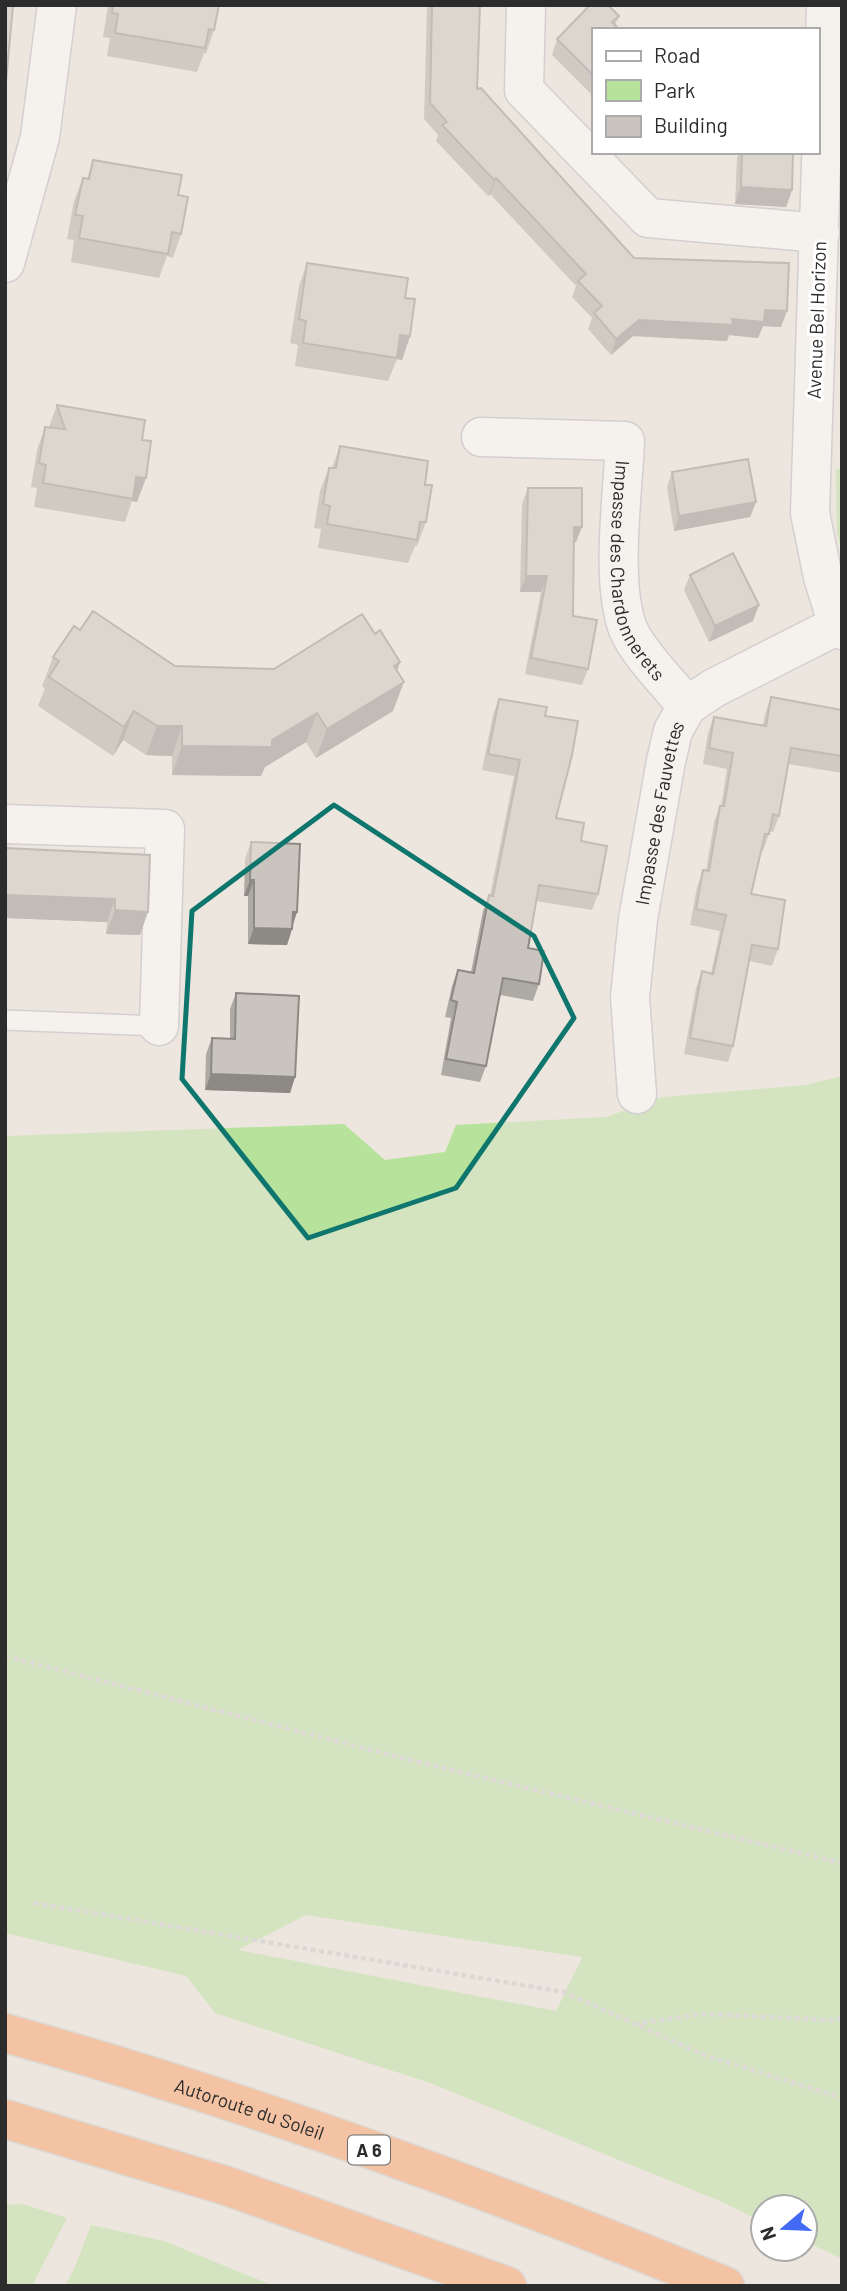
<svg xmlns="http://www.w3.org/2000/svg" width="847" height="2291" viewBox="0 0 847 2291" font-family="Barlow,sans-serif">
<rect width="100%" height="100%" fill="#ede6de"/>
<path fill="#b7e29c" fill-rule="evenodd" d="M836 469 842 470V553L837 533Z
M842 1076V2259L805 2241V2207H763V2222L722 2202 430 2083 215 2013 186 1976 5 1933V1136L344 1124 385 1160 445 1152 456 1125 606 1117 663 1097 806 1085ZM306 1915 581 1957 582 1958 556 2011 238 1950Z
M23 2204 67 2218 32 2286H5V2205Z
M91 2225 164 2241 274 2286H65L74 2269Z"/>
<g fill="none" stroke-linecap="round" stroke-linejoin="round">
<g stroke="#b2b5bf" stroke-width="22">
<path id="lane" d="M5 1020 159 1026"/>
</g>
<g stroke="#b2b5bf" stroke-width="41">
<g id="street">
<path d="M526 5 524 90 648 218 820 233"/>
<path d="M826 5 810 513 823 577 838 625 842 630"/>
<path d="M5 263 40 137 57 5"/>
<path id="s1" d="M481 437 625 441C623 494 610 581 628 629 637 652 671 686 687 706"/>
<path d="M5 824 165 829 159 1026"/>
<path id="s2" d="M637 1094 630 997 638 919 666 761 673 731 687 706 714 688 838 625"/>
</g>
</g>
<g stroke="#c8c8c8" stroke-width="41">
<g id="highway">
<path id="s3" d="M5 2033C250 2101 490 2189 725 2286"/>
<path d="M5 2119 227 2186 507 2286"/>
</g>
</g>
<path stroke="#c8c8c8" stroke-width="4.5" stroke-dasharray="5 3.5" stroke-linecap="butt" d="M5 1656 418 1762 842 1863
M34 1903 564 1992 704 2055 842 2098
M634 2024 704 2014 833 2020 842 2018"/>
<use href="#lane" stroke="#fff" stroke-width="19"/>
<use href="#street" stroke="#fff" stroke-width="38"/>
<use href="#highway" stroke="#fb9a5b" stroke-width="38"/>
</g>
<path fill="#ada9a3" d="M108 5H219L214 30 206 54 204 53 197 72 107 56 110 38 103 37Z
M427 5H480L477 89 634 258 781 327 763 326 758 338 729 335 727 341 633 336 611 355 588 329 592 318 572 297 576 286 490 194 488 196 436 141 438 135 424 119Z
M619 16 615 25 593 30V96L552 55 557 39Z
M739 152H793L792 190 786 207 735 204 737 158Z
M93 160 178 195 181 234 173 258 167 256 159 278 71 262 74 240 67 239 74 201 83 178 87 179Z
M307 263 405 298 410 336 402 360 397 359 388 381 295 366 298 345 290 343 299 286Z
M57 405 142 440 137 502 132 501 125 522 34 507 37 488 31 487 37 450 45 427H49Z
M340 446 425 485 426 522 417 546H415L408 563 318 548 321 529 314 528 320 491 329 468H332Z
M672 472 756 502 750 517 674 531 667 487Z
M528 488 576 542 574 543 573 616 588 669 582 685 525 674 541 592H520L522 504Z
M690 575 753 621 709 642 684 590Z
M80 630 175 666 274 669 375 634 400 662 397 671 393 711 316 758 306 742 265 767 261 776 172 775V756L146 755 123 740 113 756 38 706 45 688 42 686 53 657Z
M771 697 842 710V773L788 764 779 816 773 832 770 831 763 851 761 850 751 894 778 949 772 966 749 961 733 1046 728 1062 684 1054 696 988 702 971 711 973 720 931 690 925 697 887 703 870 706 871 714 822 720 806H721L727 769 703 764 708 733 714 717 763 725 765 714Z
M499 699 545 716 556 818 581 841 598 894 592 910 536 901 528 948 539 984 533 1001 500 995 486 1066 480 1082 441 1075 451 1018 445 1017 452 986 458 970 471 972 483 911 489 895H490L514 776 482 770 493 715Z
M251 842 297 912 287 945 248 944V896H244L245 859Z
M5 848 150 855 140 935 106 934 107 922 5 918Z
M236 993 295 1077 290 1093 205 1090 206 1054 212 1038 230 1039V1009Z"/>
<path fill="#8d8984" d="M496 178 490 194 488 196 494 180Z
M741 187 792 190 786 207 735 204Z
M765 310 787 311 781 327 763 326 758 338 729 335 727 341 633 336 611 355 616 339 639 320 732 319Z
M400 335 410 336 402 360 397 359Z
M136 477 146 478 137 502 132 501Z
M756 502 750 517 674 531 679 516Z
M574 527H582L576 542 568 543Z
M526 576H547L541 592H520Z
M759 605 753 621 709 642 715 626Z
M400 662 390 690 404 682 393 711 316 758 327 729 394 666Z
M134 711 123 740 113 756 124 727Z
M317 713 306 742 265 767 261 776 172 775 182 746 272 740Z
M157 726H182L172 756 146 755Z
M250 880H254L248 896H244Z
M5 895 115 899 107 922 5 918Z
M115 910 148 912 140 935 106 934Z
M293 912H297L291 929Z
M254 928 292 929 287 945 248 944Z
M211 1074 295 1077 290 1093 205 1090Z"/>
<path fill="#c9c4bd" stroke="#8d8984" stroke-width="2" d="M5 5H13L5 93Z
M113 5H219L214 30 209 29 205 48 115 33 118 14 112 13Z
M432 5H480L477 89 481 88 634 258 789 263 787 311 765 310 764 322 732 319 733 325 639 320 616 339 594 313 602 306 578 281 586 274 496 178 494 180 442 125 447 122 430 103Z
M590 5H608L619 16 612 22 620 30H593V75L557 39Z
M742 152H793L792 190 741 187Z
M93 160 182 175 178 195 188 197 181 234 172 232 168 254 79 238 83 216 75 215 83 178 89 179Z
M307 263 408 278 405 298 415 299 410 336 400 335 397 358 303 343 306 321 299 319Z
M57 405 145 420 142 440 151 441 146 478 136 477 133 499 43 483 46 465 39 463 45 427 65 429Z
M340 446 428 461 425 485H432L426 522H420L417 540 327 524 330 506 323 504 329 468H336Z
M748 459 756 502 679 516 672 472Z
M528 488H582V527H574L573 616 597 620 588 669 531 658 547 576H526Z
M733 553 759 605 715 626 690 575Z
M93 611 175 666 274 669 362 614 375 634 380 630 400 662 394 666 404 682 327 729 317 713 272 740V747L182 746V726H157L134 711 124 727 49 677 59 661 53 657 74 626 80 630Z
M771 697 842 710V756L791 748 779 816 773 814 769 834H765L751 894 785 900 778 949 752 945 733 1046 690 1038 702 971 713 974 726 915 696 909 703 870 709 871 720 806H724L733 753 709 748 714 717 766 726Z
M499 699 547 707 545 716 578 721 572 755 556 818 584 823 581 841 607 846 598 894 539 885 528 948 544 951 539 984 503 978 486 1066 446 1059 457 1002 451 1000 458 970 474 973 489 895 493 896 520 760 488 754Z
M251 842 300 844 297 912H293L292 929 254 928V880H250Z
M5 848 150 855 148 912 115 910V899L5 895Z
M236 993 299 996 295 1077 211 1074 212 1038 235 1039Z"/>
<path d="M0 0H847V2291H0ZM334 805 534 936 574 1018 456 1188 308 1238 182 1079 192 911Z" fill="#ede6de" fill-opacity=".55" fill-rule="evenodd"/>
<path fill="none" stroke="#0f766e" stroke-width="5" stroke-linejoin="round" d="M334 805 534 936 574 1018 456 1188 308 1238 182 1079 192 911Z"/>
<g text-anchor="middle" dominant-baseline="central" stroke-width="6" stroke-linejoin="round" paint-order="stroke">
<rect fill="#fff" stroke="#6b6b6b" stroke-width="2" x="348" y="2135.5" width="42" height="29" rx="5"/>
<g font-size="18" font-weight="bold" fill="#2c2c2c">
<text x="369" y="2150">A 6</text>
</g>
<g font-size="19" fill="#2c2c2c" stroke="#fff">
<text transform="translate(816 320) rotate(-88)">Avenue Bel Horizon</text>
<text stroke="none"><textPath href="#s1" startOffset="278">Impasse des Chardonnerets</textPath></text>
<text stroke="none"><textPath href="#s2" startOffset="284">Impasse des Fauvettes</textPath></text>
<text stroke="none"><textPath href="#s3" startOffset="256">Autoroute du Soleil</textPath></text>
</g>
</g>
<rect width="847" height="2291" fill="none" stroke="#2c2c2c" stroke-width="14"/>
<rect x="592" y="28" width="228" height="126" fill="#ffffff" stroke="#ababab" stroke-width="2"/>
<rect x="606" y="51" width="35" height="10" fill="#ffffff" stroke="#ababab" stroke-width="2"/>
<text x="654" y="63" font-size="21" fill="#2c2c2c">Road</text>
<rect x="606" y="80" width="35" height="21" fill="#b7e29c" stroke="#ababab" stroke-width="2"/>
<text x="654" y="98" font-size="21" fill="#2c2c2c">Park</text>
<rect x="606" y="116" width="35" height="21" fill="#c9c4bd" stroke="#ababab" stroke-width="2"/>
<text x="654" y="133" font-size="21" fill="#2c2c2c">Building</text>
<g transform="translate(784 2228) rotate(251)"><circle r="33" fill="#ffffff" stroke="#ababab" stroke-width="2"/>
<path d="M0-5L12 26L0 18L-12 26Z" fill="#426af7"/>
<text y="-10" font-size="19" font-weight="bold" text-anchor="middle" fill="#2c2c2c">N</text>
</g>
</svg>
